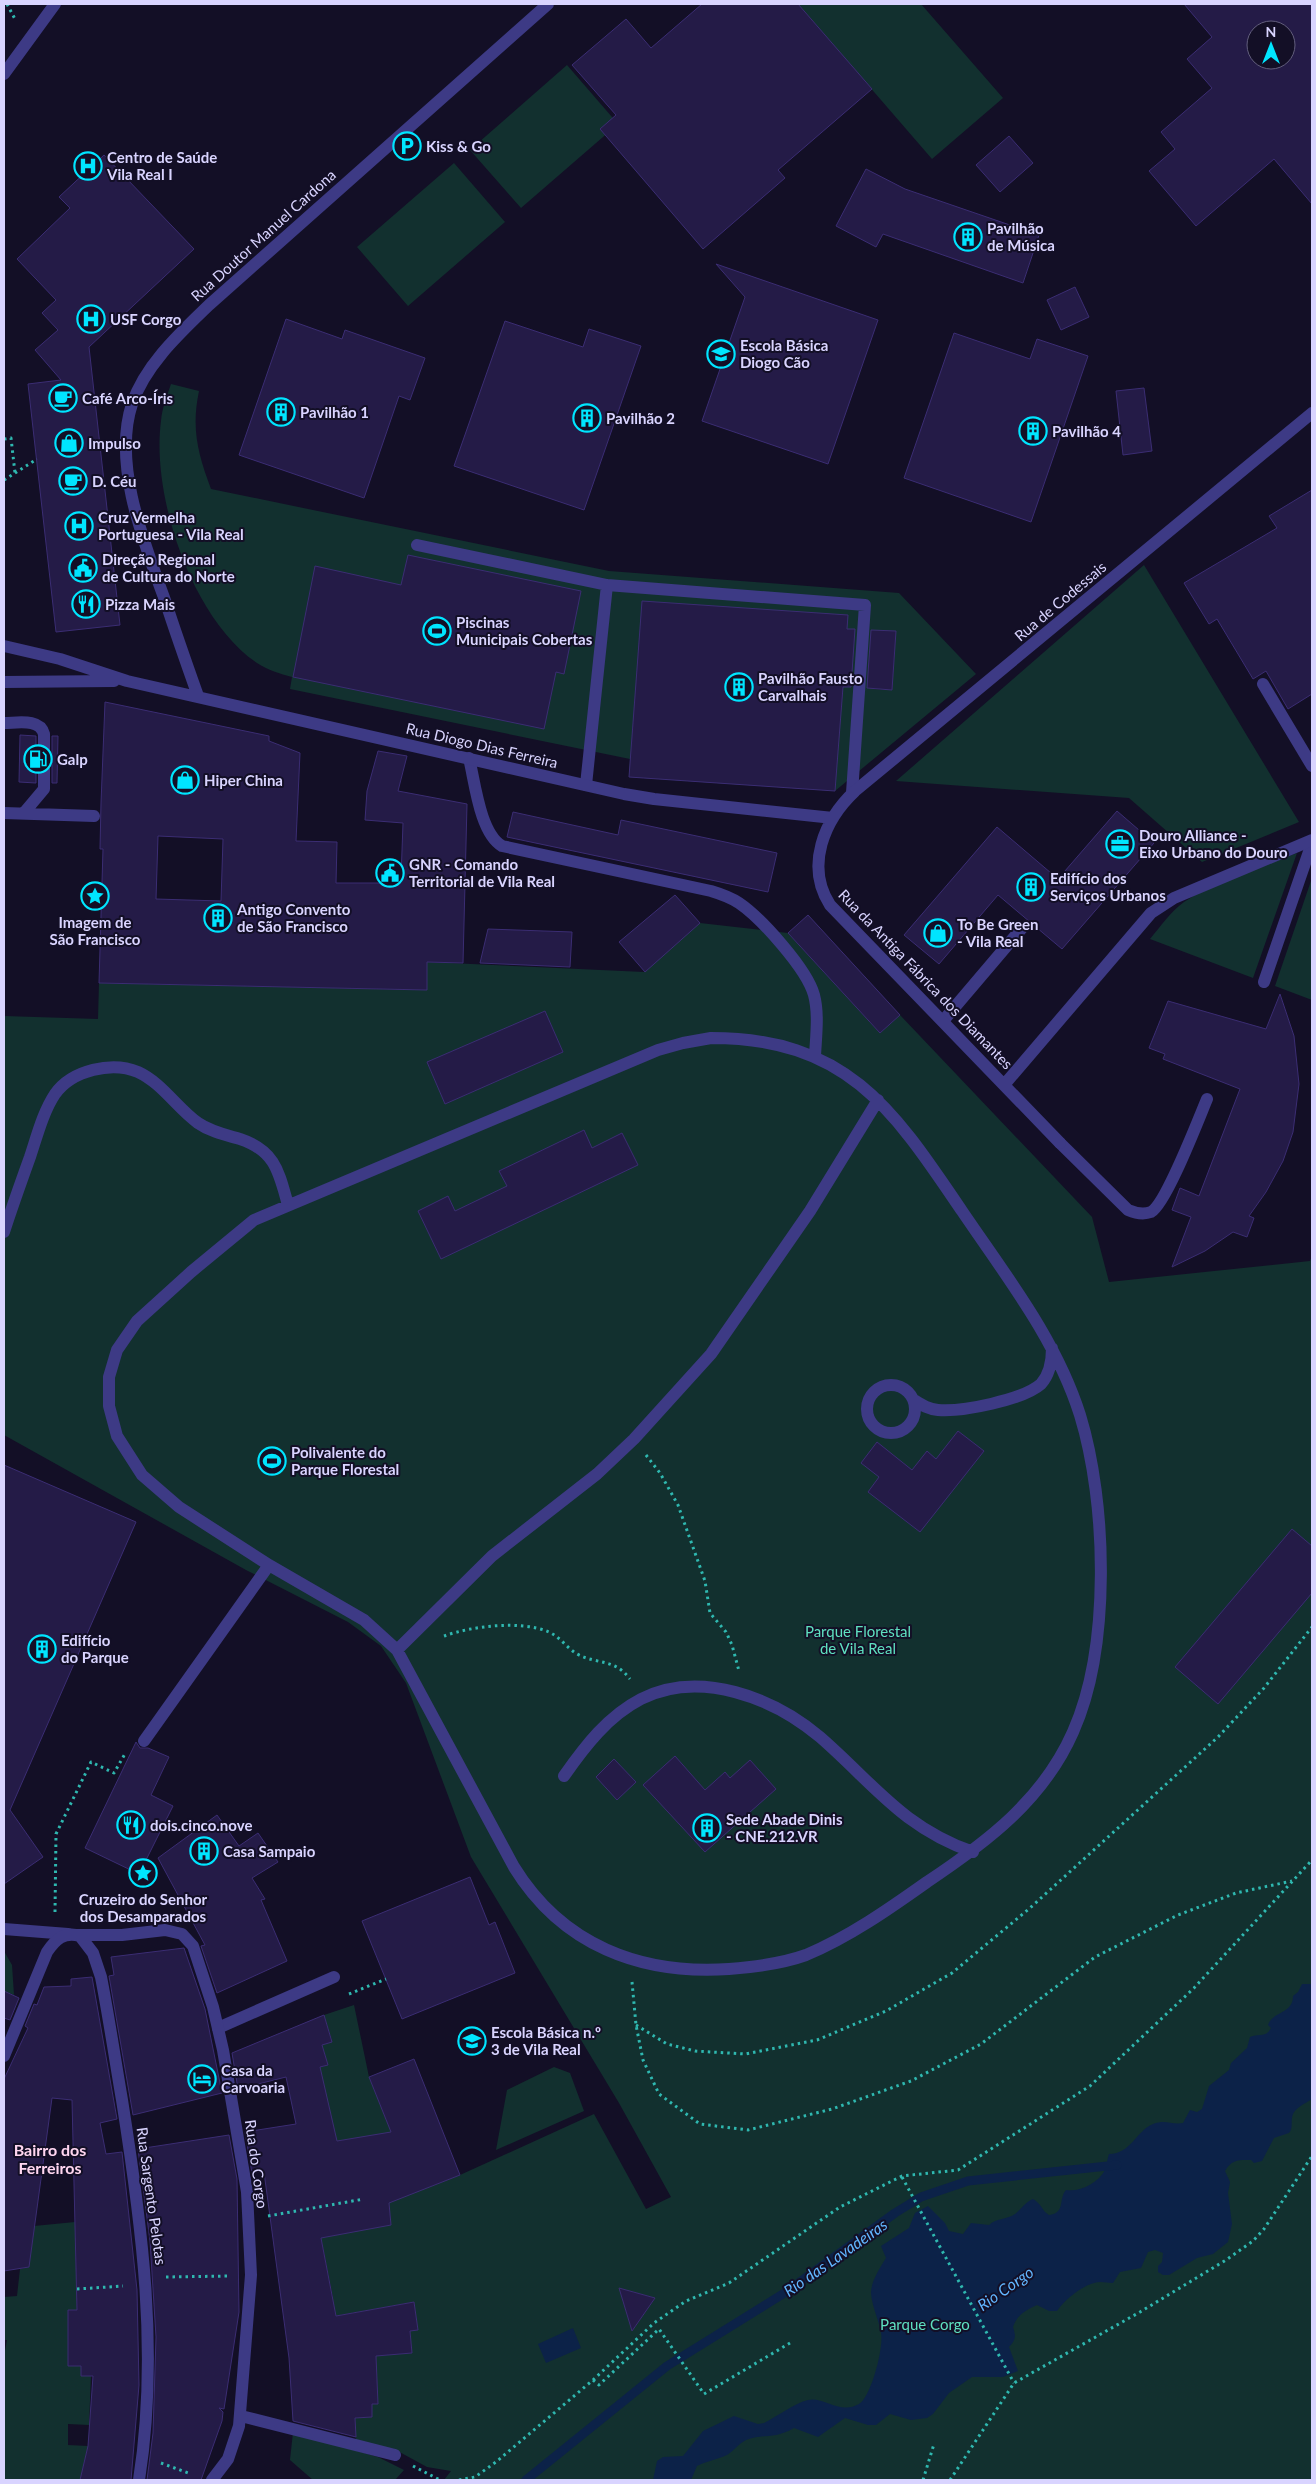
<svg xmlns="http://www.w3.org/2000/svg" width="1316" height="2484" viewBox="0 0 1316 2484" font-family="Lato,sans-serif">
<rect width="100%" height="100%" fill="#130f26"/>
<path fill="#12302f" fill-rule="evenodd" d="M798 4H921L1003 98 932 159Z
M567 65 618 124 521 208 470 150Z
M454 163 505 222 408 306 357 247Z
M171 384 199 391C191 429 198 454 211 489L609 571 899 593 976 674 835 791 629 777 630 759 290 689 292 677C280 674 268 670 257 663 192 619 151 496 161 421 162 408 167 396 171 384ZM876 631 896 632 892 690 873 689Z
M1144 565 1299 822 1202 862 1129 798 896 781Z
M1297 853 1253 978 1150 939C1161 926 1170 912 1184 902 1217 880 1260 868 1297 853Z
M1312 878V1000L1275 986Z
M700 923 788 933 880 1033 900 1015 1092 1217 1109 1282 1310 1261 1312 1256V2480H444L451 2471 427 2467 394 2449 356 2442 355 2418 372 2417V2404H378L376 2356 412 2353 410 2331 418 2330 414 2302 324 2318 321 2300 333 2298 321 2238 391 2224 389 2202 358 2138 336 2141 318 2068 328 2065 322 2045 332 2041 324 2015 354 2005 369 2077 415 2192 460 2175 594 2114 646 2209 671 2197 619 2103 471 1857 406 1683 381 1646 348 1622 246 1570 4 1435V1016L98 1019 99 983 426 990 427 962 644 972ZM633 2292 655 2298 632 2331 622 2296Z
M4 1951 12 1965 14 1995 4 1991Z
M554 2067 570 2073 584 2111 496 2150 507 2090Z
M75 2222 77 2310H69L68 2365 81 2366 91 2376 89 2425 68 2424V2445L88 2446 80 2480H4V2356L7 2340H4V2297L17 2296 20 2269 29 2267 34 2226Z
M293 2432 378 2457 404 2470 395 2480H313L290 2460Z"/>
<path fill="#0c2248" d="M1312 1978V2099C1305 2104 1293 2108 1292 2118 1291 2124 1293 2128 1289 2133L1274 2138 1262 2161 1254 2163 1251 2160C1239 2160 1232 2159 1225 2171L1230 2182 1228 2193 1232 2224 1228 2242 1213 2254 1197 2258 1169 2275H1163L1158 2272V2266L1162 2262 1163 2253 1155 2250 1148 2252 1141 2268 1120 2272 1113 2283C1108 2283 1105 2282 1100 2282 1086 2282 1064 2300 1057 2311H1049L1037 2305C1026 2310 1017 2315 1013 2327 1016 2336 1016 2340 1009 2347L1018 2371 1003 2377H972L949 2393 933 2414 927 2418 911 2420 890 2414 876 2425H868L845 2418 818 2437 794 2428C773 2440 765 2433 746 2440 738 2444 734 2451 727 2455 718 2459 707 2461 697 2466L691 2480H653L657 2461 663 2457 683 2456 703 2431 734 2416 758 2424 764 2423C776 2417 795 2403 808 2400 823 2396 840 2415 859 2404 871 2397 884 2347 881 2333 879 2320 872 2307 871 2293 871 2281 880 2268 886 2258L881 2246 909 2228 915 2213 928 2206 945 2223 949 2231 963 2234 971 2223 989 2225C996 2218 1006 2220 1015 2214 1022 2209 1025 2202 1033 2199 1041 2203 1042 2211 1049 2215 1066 2213 1058 2199 1066 2190 1081 2192 1098 2183 1105 2170 1107 2165 1107 2159 1109 2154 1131 2154 1136 2131 1153 2124 1166 2119 1171 2125 1183 2123L1190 2110 1197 2112 1202 2109 1209 2086 1229 2070 1231 2063 1247 2048 1250 2037C1259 2033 1266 2038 1271 2028L1268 2025C1273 2011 1293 2014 1293 1996L1298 1992 1302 1984H1311Z
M573 2328 581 2348 546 2363 538 2344Z"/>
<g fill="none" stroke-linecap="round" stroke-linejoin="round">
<path stroke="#0c2248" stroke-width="9" d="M526 2480 667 2366 786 2292 895 2213 921 2197 968 2181 1117 2165"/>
</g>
<path fill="#241b47" stroke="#3b2d73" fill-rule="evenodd" d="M702 4H798L872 89 778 170 785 178 703 249 600 129 616 115 572 65 626 19 651 48Z
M1184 4H1312V204L1274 159 1196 226 1149 171 1175 149 1161 132 1212 88 1187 59 1212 37ZM1256 30H1286V60H1256Z
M1009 136 1033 163 1000 192 976 165Z
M104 155 194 249 89 347 120 625 56 632 28 384 61 380 35 350 58 330 42 313 56 300 17 259 70 208 59 197Z
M866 169 905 189 1039 235 1023 283 883 234 876 247 836 226Z
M716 264 878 320 828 464 702 421 745 297Z
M1075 287 1089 317 1061 330 1047 300Z
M286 319 342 339 345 330 425 358 410 400 399 396 364 498 239 455Z
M505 321 583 347 589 329 641 346 584 510 454 466Z
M954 333 1030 359 1037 339 1088 356 1031 522 904 478Z
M1144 388 1152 451 1123 455 1116 391Z
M1312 490V694L1288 709 1266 671 1253 679 1217 619 1209 624 1184 583 1277 528 1269 516Z
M408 555 581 591 564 674 556 672 544 729 293 677 315 566 401 585Z
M642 601 848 615 847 629H855L851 687H843L835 791 629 777Z
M871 630 896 631 892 690 867 688Z
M105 702 269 736V741L300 753 296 841 337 842 336 883H387V877L401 878 403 823 365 820 367 791 378 751 407 756 398 791 467 804 463 963 427 962V990L99 983 103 849H100L101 803ZM158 836 223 839 221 901 156 899Z
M20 735 36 736V783L19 782Z
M52 736H58L57 783H52Z
M1117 811 1154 843 1062 949 998 895 939 964 904 935 997 827 1058 879Z
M513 812 618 835 621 820 777 853 768 892 507 837Z
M675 895 700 923 645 972 619 942Z
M808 915 900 1015 880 1033 788 933Z
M488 929 572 932 570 967 480 963Z
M1280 994 1294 1036 1299 1084 1293 1132 1283 1161 1266 1192 1249 1216 1254 1218 1247 1237 1233 1232 1205 1251 1172 1267 1191 1217 1172 1210 1180 1188 1199 1196 1240 1089 1163 1059 1165 1054 1149 1048 1168 1001 1266 1029Z
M545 1011 563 1052 445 1104 427 1062Z
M584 1130 592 1148 622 1133 638 1165 441 1259 418 1211 448 1196 455 1211 507 1186 499 1171Z
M958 1431 984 1451 920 1532 868 1492 879 1477 861 1463 877 1442 912 1470 927 1451 936 1459Z
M4 1465 136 1522 10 1810 43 1857 4 1884Z
M1292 1529 1312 1546V1593L1218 1704 1175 1667Z
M136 1742 140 1748H148L169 1757 151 1795 173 1806 139 1874 85 1848Z
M675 1756 705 1790 725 1772 730 1778 750 1760 776 1789 705 1852 643 1785Z
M614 1759 636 1782 617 1800 596 1777Z
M217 1815 239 1846 258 1833 278 1862 252 1878 265 1899 261 1900 287 1961 217 1993 201 1946 205 1945 158 1858Z
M470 1877 489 1925 495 1922 515 1973 402 2019 362 1921Z
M184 1948 205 2009 222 2093 133 2115 109 1976 114 1975 111 1957Z
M92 1977 117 2119 100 2123 106 2154 122 2152 137 2290 139 2385 131 2480H80L88 2446 93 2376H81V2366H68V2310H77L72 2100 52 2098 29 2267 4 2271V2079L28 2028 25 2026 34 2004 37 2005 44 1987 71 1986V1979Z
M4 1991 19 1998 10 2020 4 2018Z
M324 2015 332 2042 322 2045 328 2065 320 2067 337 2141 391 2132 369 2077 414 2059 460 2175 389 2203 391 2225 321 2238 336 2316 414 2302 418 2330 410 2331 412 2353 376 2356 378 2404H372V2417L355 2418 356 2437 293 2421 289 2358 264 2172 252 2173 245 2132 296 2124 286 2077 238 2089 232 2053Z
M229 2135 237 2179 239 2312 224 2409 219 2408 223 2412 222 2421 201 2480H147L153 2433 156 2337 150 2241 138 2149Z
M619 2288 655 2298 632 2331Z"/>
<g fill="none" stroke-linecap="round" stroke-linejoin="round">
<path stroke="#2fb8b0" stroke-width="3" stroke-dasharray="2.5 4" stroke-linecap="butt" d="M7 4 15 19
M4 439 11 438 15 473
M4 480 37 459
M646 1455 660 1473 678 1505 705 1581 710 1613 726 1632 732 1645 739 1671
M444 1636C472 1626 521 1620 549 1632 560 1637 567 1648 577 1654 598 1665 614 1658 630 1679
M55 1912 56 1834 91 1762 114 1773 126 1752
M632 1982 636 2025 643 2060 659 2094 700 2124 748 2130 832 2109 911 2081 981 2044 1095 1957 1178 1915 1236 1893 1292 1881
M349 1994 386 1979
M636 2025 667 2044 695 2051 745 2054 817 2040 886 2011 952 1973 1030 1908 1218 1737 1264 1688 1312 1627
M902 2177 1014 2383
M268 2216 364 2199
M166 2277 230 2276
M77 2289 123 2286
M593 2380 599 2385 659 2329 704 2394 790 2343
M161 2463 191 2474
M413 2466 440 2480
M459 2480 475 2477 496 2462 593 2380 654 2323 686 2301 729 2283 840 2207 902 2176 958 2170 1090 2086 1194 1988 1312 1860
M923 2480 934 2444
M950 2480 1014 2383 1140 2312 1226 2260 1253 2241 1264 2229 1312 2156"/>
<path stroke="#3d3a85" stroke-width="12" d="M417 545 607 585 865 605 852 793
M1263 684 1312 766
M4 723C17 723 40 718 44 734V789L23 814
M469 758C475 783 480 833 502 846L711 891C721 894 730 897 739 903 761 918 807 969 814 995 819 1014 816 1036 815 1056
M586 785 607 585
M4 813 94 816
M1264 982 1312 843
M943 1021 1022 928
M711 1038C847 1038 893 1109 962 1211 1006 1276 1056 1339 1080 1415 1107 1503 1111 1647 1073 1732 1043 1800 987 1842 927 1882 889 1909 849 1937 806 1955 781 1964 755 1967 729 1969 640 1975 562 1945 514 1867L397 1650 364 1620 269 1565 179 1507 142 1475 117 1436 109 1406V1377L117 1350 137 1321 191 1272 254 1220 658 1050 683 1043Z
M1060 1143 1128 1210C1135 1213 1143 1215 1151 1212 1166 1204 1199 1118 1207 1099
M4 1232C12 1207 21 1182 30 1157 37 1136 43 1112 55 1094 72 1070 112 1061 138 1072 162 1083 177 1108 198 1123 211 1132 226 1135 240 1139 276 1151 279 1173 288 1205
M867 1409a24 24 0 1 1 48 0a24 24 0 1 1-48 0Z
M914 1400C922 1405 928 1409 938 1410 962 1412 1023 1400 1041 1384 1050 1374 1052 1361 1052 1348
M397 1650 492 1556 597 1474 634 1439 711 1354 810 1211 878 1100
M144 1741 269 1565
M564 1776C585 1746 608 1716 641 1699 700 1669 774 1698 820 1737 874 1784 902 1827 973 1852
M218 2028 334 1977"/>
<path stroke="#3d3a85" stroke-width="12" d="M4 1929 68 1934"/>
<path stroke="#3d3a85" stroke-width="12" d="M4 74 55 4
M4 646 60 659 127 681 624 794 654 799 833 818
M4 682 114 681
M198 696C187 665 176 634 166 603 145 545 112 465 132 404 145 365 180 333 209 305L548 4
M1004 1085 1151 913 1174 898 1312 840
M1060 1143 830 905C805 866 824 820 855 791L1312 413
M77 1935H122L165 1930 182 1934 193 1946 213 2007 223 2050 247 2192 251 2275 239 2426 228 2459 212 2480
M4 2056 47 1952C55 1940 64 1931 80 1936L93 1953 101 1977C109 2018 115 2059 122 2100 142 2226 159 2353 139 2480
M241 2416 395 2455"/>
</g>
<defs>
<g id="parking-ring" transform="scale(1.4375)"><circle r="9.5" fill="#130f26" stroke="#00e5ff" stroke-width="1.5"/><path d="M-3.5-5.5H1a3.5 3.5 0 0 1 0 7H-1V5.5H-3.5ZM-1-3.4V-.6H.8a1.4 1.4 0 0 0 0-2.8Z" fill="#00e5ff"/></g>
<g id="hospital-ring" transform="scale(1.4375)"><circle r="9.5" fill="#130f26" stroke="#00e5ff" stroke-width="1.5"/><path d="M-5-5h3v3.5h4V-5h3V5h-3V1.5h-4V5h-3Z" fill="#00e5ff"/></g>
<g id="building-ring" transform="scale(1.4375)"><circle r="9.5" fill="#130f26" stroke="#00e5ff" stroke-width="1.5"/><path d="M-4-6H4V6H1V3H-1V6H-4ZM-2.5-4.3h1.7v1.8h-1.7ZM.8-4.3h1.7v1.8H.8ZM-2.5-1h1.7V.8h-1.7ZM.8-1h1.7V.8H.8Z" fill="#00e5ff"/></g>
<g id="school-ring" transform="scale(1.4375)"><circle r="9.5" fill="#130f26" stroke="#00e5ff" stroke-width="1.5"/><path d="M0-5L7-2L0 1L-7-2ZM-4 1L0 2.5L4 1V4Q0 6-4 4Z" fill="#00e5ff"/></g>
<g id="cafe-ring" transform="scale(1.4375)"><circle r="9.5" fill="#130f26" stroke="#00e5ff" stroke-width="1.5"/><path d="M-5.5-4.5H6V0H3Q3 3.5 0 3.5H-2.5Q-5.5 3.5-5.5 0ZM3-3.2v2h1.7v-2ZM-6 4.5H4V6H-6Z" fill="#00e5ff"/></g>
<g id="shop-ring" transform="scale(1.4375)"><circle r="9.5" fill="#130f26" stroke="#00e5ff" stroke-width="1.5"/><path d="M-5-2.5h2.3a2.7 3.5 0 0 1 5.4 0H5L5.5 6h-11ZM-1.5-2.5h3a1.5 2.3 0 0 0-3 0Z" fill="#00e5ff"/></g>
<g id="civic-ring" transform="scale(1.4375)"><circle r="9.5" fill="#130f26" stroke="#00e5ff" stroke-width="1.5"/><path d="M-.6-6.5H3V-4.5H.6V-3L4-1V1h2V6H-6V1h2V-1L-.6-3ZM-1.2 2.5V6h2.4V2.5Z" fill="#00e5ff"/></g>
<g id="restaurant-ring" transform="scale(1.4375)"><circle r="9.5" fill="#130f26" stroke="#00e5ff" stroke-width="1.5"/><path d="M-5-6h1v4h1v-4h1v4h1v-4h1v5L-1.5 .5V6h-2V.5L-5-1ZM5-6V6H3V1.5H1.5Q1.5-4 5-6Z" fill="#00e5ff"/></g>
<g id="stadium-ring" transform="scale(1.4375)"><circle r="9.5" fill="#130f26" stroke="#00e5ff" stroke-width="1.5"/><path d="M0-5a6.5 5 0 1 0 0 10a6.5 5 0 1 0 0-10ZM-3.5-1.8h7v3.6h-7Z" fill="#00e5ff"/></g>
<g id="fuel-ring" transform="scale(1.4375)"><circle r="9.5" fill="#130f26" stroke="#00e5ff" stroke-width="1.5"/><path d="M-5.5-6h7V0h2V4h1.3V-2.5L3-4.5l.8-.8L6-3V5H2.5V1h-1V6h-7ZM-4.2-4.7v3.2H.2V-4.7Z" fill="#00e5ff"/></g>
<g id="office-ring" transform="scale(1.4375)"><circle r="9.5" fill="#130f26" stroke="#00e5ff" stroke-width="1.5"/><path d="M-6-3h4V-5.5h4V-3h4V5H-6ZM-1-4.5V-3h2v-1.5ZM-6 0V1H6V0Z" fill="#00e5ff"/></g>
<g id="sight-ring" transform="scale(1.4375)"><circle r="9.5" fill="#130f26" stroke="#00e5ff" stroke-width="1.5"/><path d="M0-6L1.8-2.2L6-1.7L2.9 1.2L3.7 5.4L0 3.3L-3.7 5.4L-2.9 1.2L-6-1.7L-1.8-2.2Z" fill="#00e5ff"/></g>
<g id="hotel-ring" transform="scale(1.4375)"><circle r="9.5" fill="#130f26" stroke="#00e5ff" stroke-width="1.5"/><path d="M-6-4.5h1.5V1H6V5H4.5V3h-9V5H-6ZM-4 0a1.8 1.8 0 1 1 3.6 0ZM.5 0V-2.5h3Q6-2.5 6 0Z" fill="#00e5ff"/></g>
</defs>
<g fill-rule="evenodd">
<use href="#parking-ring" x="407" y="146"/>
<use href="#hospital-ring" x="88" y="166"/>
<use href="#building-ring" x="968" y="237"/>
<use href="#hospital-ring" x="91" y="319"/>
<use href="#school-ring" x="721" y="354"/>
<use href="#cafe-ring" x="63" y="398"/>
<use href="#building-ring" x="281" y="412"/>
<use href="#building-ring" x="587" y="418"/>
<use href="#building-ring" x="1033" y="431"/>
<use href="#shop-ring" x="69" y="443"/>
<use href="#cafe-ring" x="73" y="481"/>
<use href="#hospital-ring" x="79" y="526"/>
<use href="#civic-ring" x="83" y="568"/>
<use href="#restaurant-ring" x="86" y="604"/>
<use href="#stadium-ring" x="437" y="631"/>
<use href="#building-ring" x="739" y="687"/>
<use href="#fuel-ring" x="38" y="759"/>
<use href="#shop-ring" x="185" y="780"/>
<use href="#office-ring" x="1120" y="844"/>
<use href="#civic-ring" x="390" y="873"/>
<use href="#building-ring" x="1031" y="887"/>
<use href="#sight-ring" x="95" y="896"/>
<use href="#building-ring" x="218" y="918"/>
<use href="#shop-ring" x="938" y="933"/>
<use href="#stadium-ring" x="272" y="1461"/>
<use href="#building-ring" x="42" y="1649"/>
<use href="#restaurant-ring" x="131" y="1825"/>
<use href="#building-ring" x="707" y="1828"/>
<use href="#building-ring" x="204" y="1851"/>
<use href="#sight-ring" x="143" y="1873"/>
<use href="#school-ring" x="472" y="2041"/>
<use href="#hotel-ring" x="202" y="2079"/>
</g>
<g text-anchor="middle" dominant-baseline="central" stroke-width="4" stroke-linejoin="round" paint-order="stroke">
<g font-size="15" font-weight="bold" fill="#d9d4ff" stroke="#130f26" text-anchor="start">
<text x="426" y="146">Kiss &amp; Go</text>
<text x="107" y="157">Centro de Saúde<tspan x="107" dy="17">Vila Real I</tspan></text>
<text x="987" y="228">Pavilhão<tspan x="987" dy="17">de Música</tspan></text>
<text x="110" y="319">USF Corgo</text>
<text x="740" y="345">Escola Básica<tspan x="740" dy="17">Diogo Cão</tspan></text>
<text x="82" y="398">Café Arco-Íris</text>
<text x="300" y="412">Pavilhão 1</text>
<text x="606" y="418">Pavilhão 2</text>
<text x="1052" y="431">Pavilhão 4</text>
<text x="88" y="443">Impulso</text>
<text x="92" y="481">D. Céu</text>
<text x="98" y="517">Cruz Vermelha<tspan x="98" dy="17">Portuguesa - Vila Real</tspan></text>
<text x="102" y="559">Direção Regional<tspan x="102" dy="17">de Cultura do Norte</tspan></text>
<text x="105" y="604">Pizza Mais</text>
<text x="456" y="622">Piscinas<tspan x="456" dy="17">Municipais Cobertas</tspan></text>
<text x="758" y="678">Pavilhão Fausto<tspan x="758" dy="17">Carvalhais</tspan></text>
<text x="57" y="759">Galp</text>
<text x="204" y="780">Hiper China</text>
<text x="1139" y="835">Douro Alliance -<tspan x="1139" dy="17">Eixo Urbano do Douro</tspan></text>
<text x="409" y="864">GNR - Comando<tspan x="409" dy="17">Territorial de Vila Real</tspan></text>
<text x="1050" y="878">Edifício dos<tspan x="1050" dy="17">Serviços Urbanos</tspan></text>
<text x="237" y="909">Antigo Convento<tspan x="237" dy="17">de São Francisco</tspan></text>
<text x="95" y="922" text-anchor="middle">Imagem de<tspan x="95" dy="17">São Francisco</tspan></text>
<text x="957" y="924">To Be Green<tspan x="957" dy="17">- Vila Real</tspan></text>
<text x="291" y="1452">Polivalente do<tspan x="291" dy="17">Parque Florestal</tspan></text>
<text x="61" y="1640">Edifício<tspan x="61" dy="17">do Parque</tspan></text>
<text x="726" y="1819">Sede Abade Dinis<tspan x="726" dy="17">- CNE.212.VR</tspan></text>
<text x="150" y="1825">dois.cinco.nove</text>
<text x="223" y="1851">Casa Sampaio</text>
<text x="143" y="1899" text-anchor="middle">Cruzeiro do Senhor<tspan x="143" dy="17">dos Desamparados</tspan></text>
<text x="491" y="2032">Escola Básica n.º<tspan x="491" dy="17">3 de Vila Real</tspan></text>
<text x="221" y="2070">Casa da<tspan x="221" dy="17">Carvoaria</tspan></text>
</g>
<g font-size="15" fill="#d9d4ff" stroke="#130f26">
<text transform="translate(263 235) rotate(-42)">Rua Doutor Manuel Cardona</text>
<text transform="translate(1060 601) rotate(-40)">Rua de Codessais</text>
<text transform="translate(482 745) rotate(13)">Rua Diogo Dias Ferreira</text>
<text transform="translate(926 979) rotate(46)">Rua da Antiga Fábrica dos Diamantes</text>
<text transform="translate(257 2164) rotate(82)">Rua do Corgo</text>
<text transform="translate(152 2196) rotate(82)">Rua Sargento Pelotas</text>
</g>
<g font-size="15" fill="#5fe0c0" stroke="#130f26">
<text x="858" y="1631">Parque Florestal<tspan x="858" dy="17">de Vila Real</tspan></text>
<text x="925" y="2324">Parque Corgo</text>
</g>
<g font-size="16" font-weight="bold" fill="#ffd6f0" stroke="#130f26">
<text x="50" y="2149">Bairro dos<tspan x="50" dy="18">Ferreiros</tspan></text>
</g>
<g font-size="16" font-style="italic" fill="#62b6ff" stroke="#130f26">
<text transform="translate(835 2257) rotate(-35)">Rio das Lavadeiras</text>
<text transform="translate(1005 2288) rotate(-35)">Rio Corgo</text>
</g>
</g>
<rect width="1316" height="2484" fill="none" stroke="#d9d4ff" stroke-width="10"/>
<g transform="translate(1271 45)"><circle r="24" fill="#130f26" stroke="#625e7d"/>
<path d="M0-4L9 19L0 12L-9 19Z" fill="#00e5ff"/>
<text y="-8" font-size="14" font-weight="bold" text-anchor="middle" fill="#d9d4ff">N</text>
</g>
</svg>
